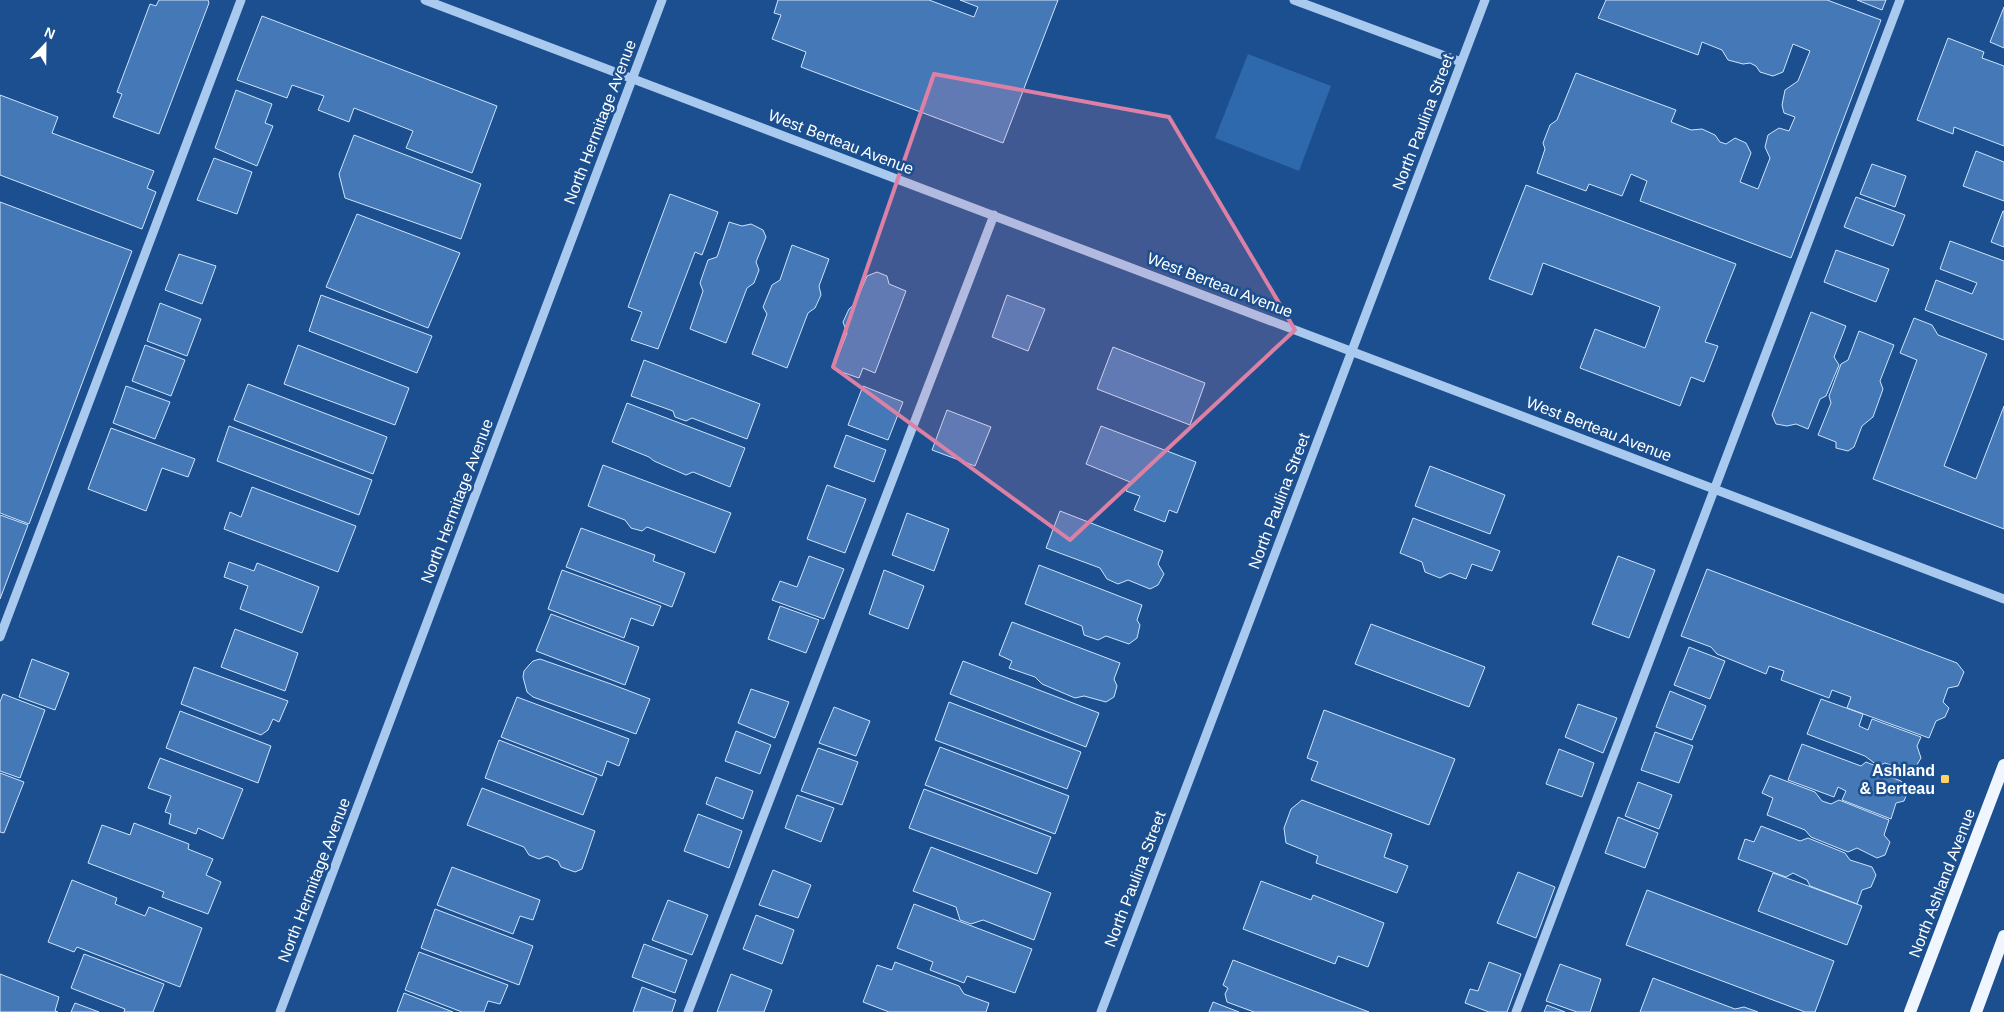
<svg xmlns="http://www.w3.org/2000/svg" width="2004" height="1012" viewBox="0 0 2004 1012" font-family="Arial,sans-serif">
<rect width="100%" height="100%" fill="#1b4f8f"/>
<path fill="#2e69ad" d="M1248 54 1331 86 1299 171 1215 138Z"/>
<path fill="#4478b7" stroke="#cfe3fa" d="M159 0H208L209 3 159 134 113 117 122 94 117 92 150 4 156 6Z
M778 0H929L974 17 978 7 960 0H1058L1003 143 801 67 806 52 772 39 781 15 774 13Z
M1606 0H1827L1881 20 1791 258 1640 201 1647 181 1631 174 1622 196 1589 184 1586 191 1537 173 1545 149 1543 143 1550 125 1557 120 1576 73 1676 110 1671 122 1691 130 1702 129 1715 135 1720 142 1726 144 1735 138 1746 143 1751 153 1740 182 1758 189 1770 158 1765 147 1768 135 1779 128 1789 131 1795 117 1784 113 1782 105 1785 90 1798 81 1810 51 1793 44 1783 72 1773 76 1760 72 1756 66 1750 63 1743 64 1728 60 1722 50 1702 42 1698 55 1598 18Z
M1857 0H1886L1882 10Z
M2004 7V48L1990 42Z
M262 16 497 106 472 173 406 148 413 131 354 108 349 122 318 110 324 96 292 85 287 98 237 80Z
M1948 38 1984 52 1982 58 2004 66V146L1954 127 1953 134 1917 120Z
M236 90 272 104 265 123 273 126 257 166 215 148Z
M0 95 58 117 52 133 154 171 147 188 156 192 142 229 0 175Z
M354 135 481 184 461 239 345 198 339 174Z
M1976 151 2004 162V201L1963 186Z
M214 158 252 172 237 214 197 200Z
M1872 164 1906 176 1895 207 1860 194Z
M1526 185 1736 264 1705 342 1718 346 1704 382 1691 377 1680 406 1580 368 1595 329 1645 348 1660 307 1543 263 1532 295 1489 279Z
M670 194 718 212 702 255 695 252 658 349 631 340 642 312 628 307Z
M1856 197 1905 215 1893 246 1844 227Z
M0 202 132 251 29 524 0 513Z
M2003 211H2004V247L1991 242Z
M357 214 460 253 428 328 326 287Z
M729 222 742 226 751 224 763 230 766 237 756 262 759 270 754 283 747 288 726 343 690 329 703 291 700 283 708 260 717 257Z
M1950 241 2004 261V340L1925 310 1936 280 1972 294 1977 283 1940 269Z
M792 245 829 259 819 286 821 295 815 308 808 313 787 368 752 354 767 314 763 307 772 285 780 280Z
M1836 250 1889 269 1876 302 1824 282Z
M179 254 216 266 202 304 165 290Z
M877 272 887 276 889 284 906 291 875 373 863 368 859 378 833 369 847 333 843 322 849 309 855 304 867 276Z
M321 295 432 336 417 373 309 331Z
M1007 295 1045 309 1028 351 992 337Z
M160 303 201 319 187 356 147 341Z
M1811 312 1846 326 1834 357 1839 365 1826 396 1820 399 1808 429 1796 424 1787 426 1776 424 1772 415Z
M1914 318 1932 325 1938 335 1987 354 1944 466 1976 479 2004 406V529L1873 479 1917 360 1900 353Z
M1859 331 1894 345 1880 381 1883 389 1873 417 1862 426 1854 447 1848 451 1836 448V442L1818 435 1831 403 1829 396 1841 364 1848 360Z
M145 345 185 360 171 396 132 381Z
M298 345 409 388 395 425 284 384Z
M1113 347 1205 383 1190 425 1097 389Z
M644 360 760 404 747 439 692 418 686 421 675 417 673 411 631 396Z
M248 384 387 437 373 474 234 420Z
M126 386 170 402 155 439 113 423Z
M863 386 903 402 888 440 848 425Z
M627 403 745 448 730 487 693 472 686 475 654 461 649 457 612 442Z
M947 410 991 427 975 466 932 450Z
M229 426 372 480 359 515 217 461Z
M1101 426 1196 462 1177 513 1169 510 1165 522 1134 510 1140 496 1126 491 1130 482 1086 464Z
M111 428 195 459 188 477 162 468 146 511 88 489Z
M846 435 886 450 874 482 834 467Z
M603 465 731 513 715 553 647 527 642 531 631 528 625 520 588 506Z
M1430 466 1505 495 1490 534 1415 506Z
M827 485 866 499 845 553 807 539Z
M252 487 356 526 338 572 224 529 230 512 241 517Z
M1060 511 1163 551 1158 564 1164 574 1158 585 1150 589 1128 580 1118 584 1107 579 1100 568 1046 548Z
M907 513 949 529 934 571 892 555Z
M0 515 28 525 0 599Z
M1413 518 1500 551 1492 571 1472 564 1466 579 1450 573 1440 578 1425 572 1422 562 1400 553Z
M581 528 655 555 653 561 685 573 672 607 566 567Z
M809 556 844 569 824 619 772 600 780 581 797 587Z
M1618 556 1655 570 1629 638 1592 624Z
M229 562 254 571 257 563 319 587 302 633 240 609 248 586 224 577Z
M1039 565 1142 605 1137 620 1140 625 1137 638 1129 644 1106 636 1098 640 1084 635 1082 626 1025 604Z
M1707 569 1957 663 1964 672 1958 686 1948 688 1943 702 1949 708 1945 717 1936 721 1929 738 1847 708 1851 697 1832 690 1829 698 1781 680 1784 671 1769 666 1766 674 1717 654 1711 647 1681 636Z
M562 570 661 606 653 626 631 618 624 638 548 609Z
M884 570 924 586 908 629 869 614Z
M780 606 819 620 806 653 768 639Z
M551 614 639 647 625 685 536 651Z
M1012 622 1120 663 1114 679 1117 686 1114 697 1106 702 1084 696 1075 698 1042 684 1035 677 1009 668 1012 661 999 655Z
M1371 624 1485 667 1469 707 1355 664Z
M235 629 298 653 285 691 221 667Z
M1689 647 1725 661 1710 699 1674 685Z
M32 659 69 673 55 710 19 697Z
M540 659 611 684 650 699 636 734 533 697 527 692 523 677 524 671 529 665 533 661Z
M963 661 1099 713 1086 747 950 694Z
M194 667 288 701 279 722 273 719 268 730 261 735 181 704Z
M751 689 789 702 775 738 738 723Z
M1670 691 1706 706 1692 740 1656 727Z
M3 694 45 710 20 778 0 771V702Z
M517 697 629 739 619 766 607 761 602 776 501 737Z
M1821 699 1863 714 1859 726 1868 730 1872 719 1921 737 1917 746 1921 758 1915 768 1910 772 1885 763 1878 766 1865 756 1807 734Z
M949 702 1081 752 1067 789 935 740Z
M1578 704 1617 718 1603 753 1565 737Z
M834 707 870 721 856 756 819 743Z
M1324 710 1455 759 1429 825 1311 780 1318 762 1307 758Z
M180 711 271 746 258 783 166 748Z
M736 731 771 745 760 774 725 761Z
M1655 732 1693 746 1679 783 1641 770Z
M499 740 597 778 583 815 485 778Z
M1802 744 1861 766 1866 762 1876 766 1882 774 1901 781 1908 791 1904 801 1896 803 1891 819 1842 800 1846 791 1838 787 1834 797 1788 780Z
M940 747 1069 796 1055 834 925 785Z
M818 748 858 762 842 805 801 791Z
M1559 749 1594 763 1582 797 1546 784Z
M160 758 243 789 223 839 198 828 196 834 169 824 171 814 165 812 171 796 148 788Z
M0 773 24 782 4 833 0 832Z
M1770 775 1815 792 1822 801 1831 804 1839 800 1889 820 1884 835 1890 842 1885 855 1877 858 1857 848 1848 852 1811 837 1805 830 1767 815 1773 798 1762 793Z
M716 777 753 791 743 819 706 804Z
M1638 782 1672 795 1659 829 1625 816Z
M482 788 595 831 582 869 575 872 561 867 558 861 547 856 539 859 529 855 524 847 467 825Z
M924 789 1051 837 1037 874 909 828Z
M797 795 834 808 821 842 785 828Z
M1302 800 1392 834 1384 857 1408 866 1397 893 1316 863 1318 856 1286 843 1284 828 1291 809Z
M698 814 742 831 729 868 684 851Z
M1618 817 1658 833 1645 868 1605 853Z
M134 823 189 844 188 849 213 859 206 875 221 882 208 914 162 897 164 892 88 863 102 825 130 835Z
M1761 826 1800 841 1808 838 1845 853 1850 860 1872 867 1876 875 1871 887 1862 890 1857 904 1810 886 1807 880 1793 873 1786 877 1738 859 1745 839 1754 842Z
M931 847 1051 893 1034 940 983 920 971 924 960 920 956 907 913 891Z
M452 867 540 900 533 920 520 916 513 934 437 905Z
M773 870 811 885 798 918 759 905Z
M1518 872 1555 887 1536 938 1497 923Z
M1773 873 1862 906 1847 945 1758 911Z
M72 880 117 898 115 904 145 916 149 907 202 928 180 987 77 947 74 952 48 942Z
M1261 881 1311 900 1313 895 1384 923 1368 967 1338 956 1335 964 1243 929Z
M1647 890 1834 961 1815 1012H1805L1626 945Z
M668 900 708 915 692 955 652 940Z
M914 904 1032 949 1015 993 967 976 964 983 930 970 933 962 897 948Z
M435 909 533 946 519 985 421 948Z
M756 915 794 930 782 964 743 949Z
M644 944 687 960 675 993 632 977Z
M419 952 508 985 500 1004 488 1001 484 1012H462L405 990Z
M84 954 164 984 153 1012H124L125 1009 71 988Z
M1233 960 1369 1012H1254L1227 1002 1225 994 1228 988 1223 985Z
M895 962 959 986 964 994 989 1003 986 1012H889L863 1002 877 965 892 970Z
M1489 962 1521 974 1507 1012H1489L1465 1003 1470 989 1478 991Z
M1560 964 1601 979 1590 1012H1577L1546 1001Z
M0 974 59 997 55 1011 58 1012H0Z
M731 974 772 990 764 1012H717Z
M1653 978 1735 1009 1744 1007 1758 1012H1640Z
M642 987 676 1000 672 1012H633Z
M404 993 453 1012H397Z
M1213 1002 1239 1012H1209Z
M75 1003 99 1012H71Z
M1547 1005 1565 1012H1544Z"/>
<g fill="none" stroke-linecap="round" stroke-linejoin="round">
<path stroke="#a9c9ee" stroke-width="9" d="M425 0 2004 599
M1294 0 1461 62
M0 637 241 0
M280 1012 662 0
M688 1012 994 215
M1101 1012 1485 0
M1516 1012 1900 0"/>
<path stroke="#f0f6ff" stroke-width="12" d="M1910 1012 2004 765
M1976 1012 2004 936"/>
</g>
<path fill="#dd80a5" fill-opacity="0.2" stroke="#dd80a5" stroke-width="4" stroke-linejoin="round" d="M934 74 1169 117 1295 330 1070 540 833 367Z"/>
<rect fill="#ffd166" stroke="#1b4f8f" stroke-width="2" x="1940" y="774" width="10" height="10" rx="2.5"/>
<g text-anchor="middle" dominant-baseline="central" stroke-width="5" stroke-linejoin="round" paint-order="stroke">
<g font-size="16" fill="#fff" stroke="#1b4f8f">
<text transform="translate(600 122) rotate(-69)">North Hermitage Avenue</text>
<text transform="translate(1423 122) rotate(-69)">North Paulina Street</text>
<text transform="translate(841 142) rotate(21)">West Berteau Avenue</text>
<text transform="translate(1220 285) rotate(21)">West Berteau Avenue</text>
<text transform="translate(1599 429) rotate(21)">West Berteau Avenue</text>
<text transform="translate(457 501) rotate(-69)">North Hermitage Avenue</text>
<text transform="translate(1279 501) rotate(-69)">North Paulina Street</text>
<text transform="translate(1135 879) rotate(-69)">North Paulina Street</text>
<text transform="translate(314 880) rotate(-69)">North Hermitage Avenue</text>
<text transform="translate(1942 883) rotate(-69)">North Ashland Avenue</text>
</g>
<g font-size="16" font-weight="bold" fill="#fff" stroke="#1b4f8f" text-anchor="end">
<text x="1935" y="770">Ashland<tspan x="1935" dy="18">&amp; Berteau</tspan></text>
</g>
</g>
<g transform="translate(45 45) rotate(22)" stroke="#1b4f8f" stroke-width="4" paint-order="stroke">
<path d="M0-4L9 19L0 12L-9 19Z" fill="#ffffff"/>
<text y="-8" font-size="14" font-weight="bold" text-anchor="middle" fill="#ffffff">N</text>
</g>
</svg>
